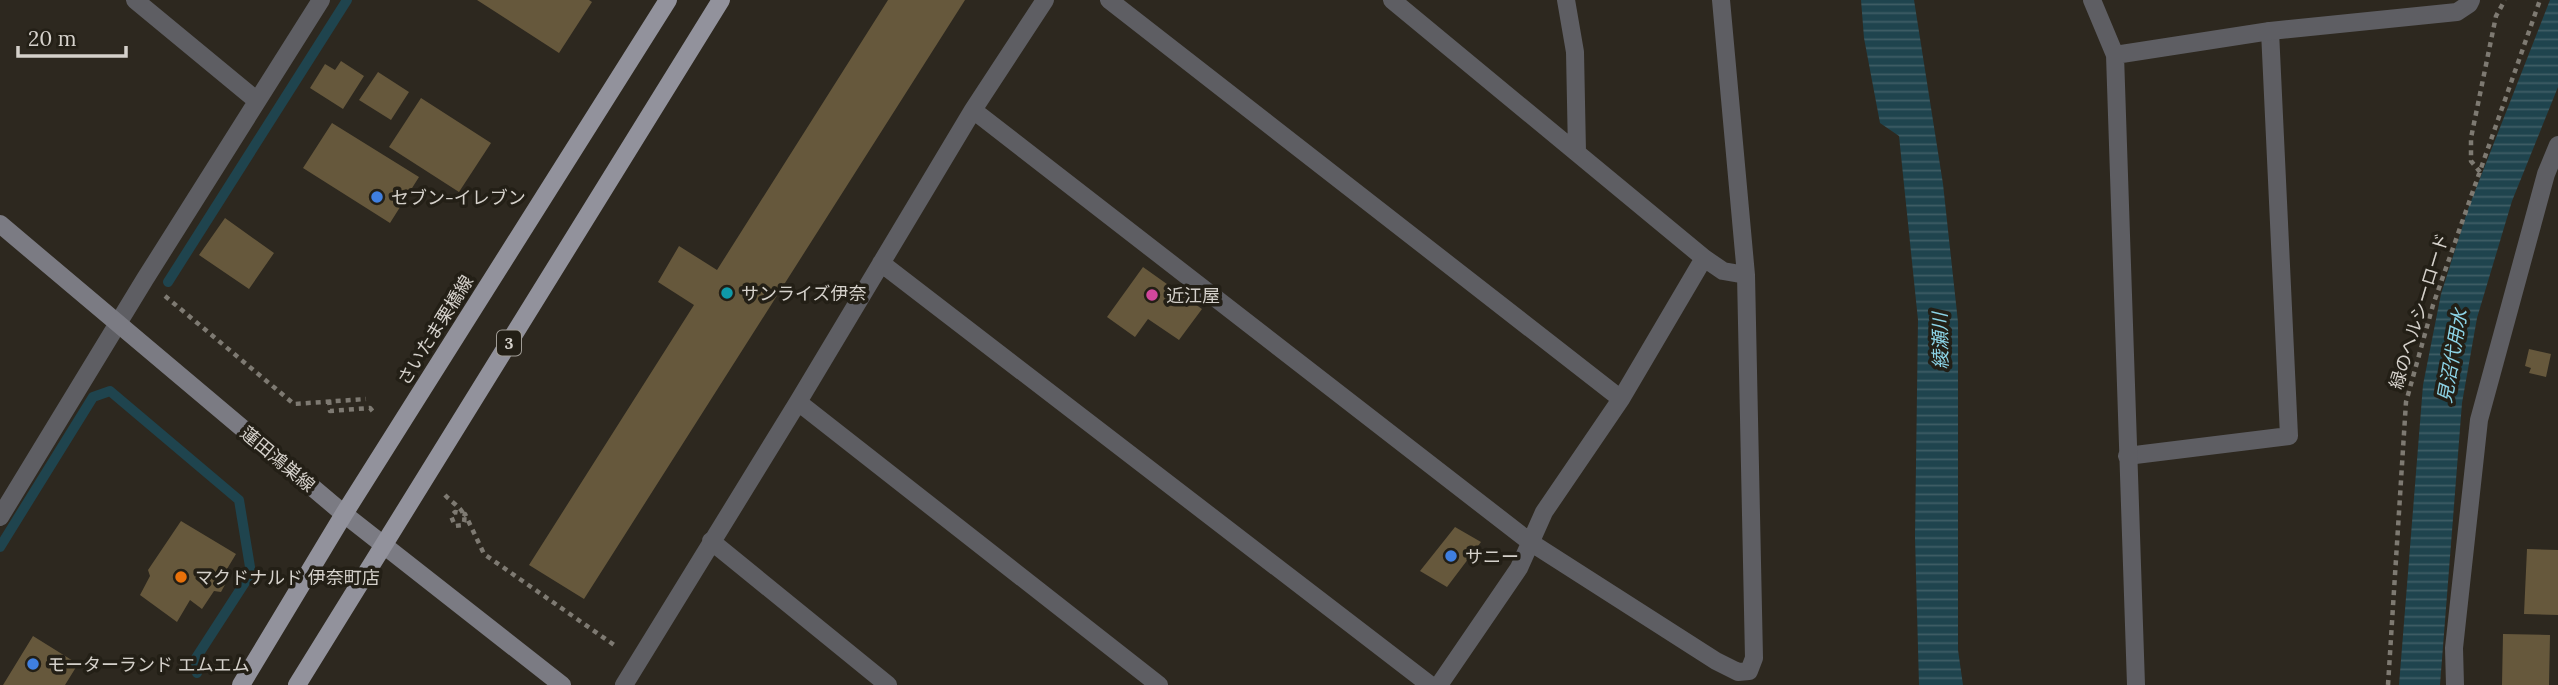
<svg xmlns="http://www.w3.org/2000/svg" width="2558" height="685" viewBox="0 0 2558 685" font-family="Lora,'Noto Sans JP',serif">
<defs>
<pattern id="water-rules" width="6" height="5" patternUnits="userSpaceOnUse" patternTransform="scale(1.75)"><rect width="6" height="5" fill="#1f444e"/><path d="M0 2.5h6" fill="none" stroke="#3f5e66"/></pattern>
</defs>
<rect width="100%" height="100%" fill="#2d281f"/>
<path fill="url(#water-rules)" d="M1861 0H1914L1943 184 1958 322V650L1963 685H1919L1915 537 1918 320 1899 136 1880 123 1864 38Z
M2550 0H2558V87L2512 201 2477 318 2462 403 2440 685H2399L2423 385 2441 294 2468 209Z"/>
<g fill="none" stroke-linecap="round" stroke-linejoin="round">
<path stroke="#1f444e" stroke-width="10" d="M168 282 347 0
M0 547 93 397 110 391 239 500 251 573 196 658 197 673"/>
</g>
<path fill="#66583c" d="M477 0H589L592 2 559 53Z
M888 0H965L584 599 529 565 694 305 658 282 679 246 717 270Z
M341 61 364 76 343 109 310 88 325 64 335 70Z
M378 72 409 92 391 120 359 100Z
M421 98 491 143 459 192 389 147Z
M332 123 419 177 390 223 303 168Z
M225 218 274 253 249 289 199 255Z
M1143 267 1202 309 1179 340 1148 319 1135 337 1107 317Z
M2529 349 2551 354 2546 377 2529 373 2531 368 2525 366Z
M181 521 236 554 224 574 228 579 221 592 214 591 202 609 190 600 177 622 140 595 150 576 148 570Z
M1455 527 1481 542 1447 587 1420 571Z
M2527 549 2558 550V615L2524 614Z
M2503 634 2550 635 2549 685H2502Z
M33 636 78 664 65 685H3Z"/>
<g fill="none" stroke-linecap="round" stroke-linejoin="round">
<path stroke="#7e7a72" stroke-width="4.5" stroke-dasharray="5 5" stroke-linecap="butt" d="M2480 172 2471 161V138L2496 16 2505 0
M165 296 294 404 366 399
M329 400 330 411 370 408 375 414
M445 495C454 505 469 511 463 525L455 526 451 516 455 512 465 514 484 554 617 647
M2388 685 2406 402 2433 305 2540 0"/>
<path stroke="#5e5e63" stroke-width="18" d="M2127 456 2289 436 2270 31"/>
<path stroke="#5e5e63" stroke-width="18" d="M135 0 256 100
M1109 0 1621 399
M1392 0 1704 258 1723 271 1746 275
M1566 0 1575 52 1577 152
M2092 0 2115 55 2136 685
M2115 55 2270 31 2457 12 2469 4 2471 0
M973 110 1530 542 1716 661 1738 672 1749 671 1754 658 1746 275 1721 0
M881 263 1430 685
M798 402 1159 685
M0 517 145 279 321 0
M711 541 888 685
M624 685 798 402 973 110 1045 0
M1439 685 1519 568 1544 512 1621 399 1704 258
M2455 685 2454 648 2479 420 2546 174 2558 145"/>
<path stroke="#7b7b83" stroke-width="18" d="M0 224 344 514 562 685"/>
<path stroke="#92929c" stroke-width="18" d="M241 685 344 514 668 0
M297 685 721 0"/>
</g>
<g fill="#3f7fe0" stroke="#231f16" stroke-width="2.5">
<circle cx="377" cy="197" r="7"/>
<circle cx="1451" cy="556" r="7"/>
<circle cx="33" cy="664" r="7"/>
</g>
<circle fill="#0f9aa8" stroke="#231f16" stroke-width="2.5" cx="727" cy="293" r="7"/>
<circle fill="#d1479c" stroke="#231f16" stroke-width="2.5" cx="1152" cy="295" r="7"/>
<circle fill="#e8710a" stroke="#231f16" stroke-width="2.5" cx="181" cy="577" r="7"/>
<g text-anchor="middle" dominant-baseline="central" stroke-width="7" stroke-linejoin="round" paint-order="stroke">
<rect fill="#231f16" stroke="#a09c95" stroke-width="2" x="497" y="330.5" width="24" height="25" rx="5"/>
<g font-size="16" font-weight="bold" fill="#d5d1cb">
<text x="509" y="343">3</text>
</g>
<g font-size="18" fill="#d5d1cb" stroke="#231f16" text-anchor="start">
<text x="391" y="197">セブン-イレブン</text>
<text x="741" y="293">サンライズ伊奈</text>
<text x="1166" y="295">近江屋</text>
<text x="1465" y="556">サニー</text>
<text x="195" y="577">マクドナルド 伊奈町店</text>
<text x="47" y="664">モーターランド エムエム</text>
</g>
<g font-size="18" fill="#d5d1cb" stroke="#231f16">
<text transform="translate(2419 311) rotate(-73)">緑のヘルシーロード</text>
<text transform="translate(435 330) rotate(-58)">さいたま栗橋線</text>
<text transform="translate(278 459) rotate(40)">蓮田鴻巣線</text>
</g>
<g font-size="19" font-style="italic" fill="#8cd3e6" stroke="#231f16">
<text transform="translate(1940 341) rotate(-91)">綾瀬川</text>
<text transform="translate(2452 356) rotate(-80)">見沼代用水</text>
</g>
</g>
<path d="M18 46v10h108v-10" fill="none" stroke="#d5d1cb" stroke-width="3.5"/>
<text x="28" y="46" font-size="21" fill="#d5d1cb" stroke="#231f16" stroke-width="5" paint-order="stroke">20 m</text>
</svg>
